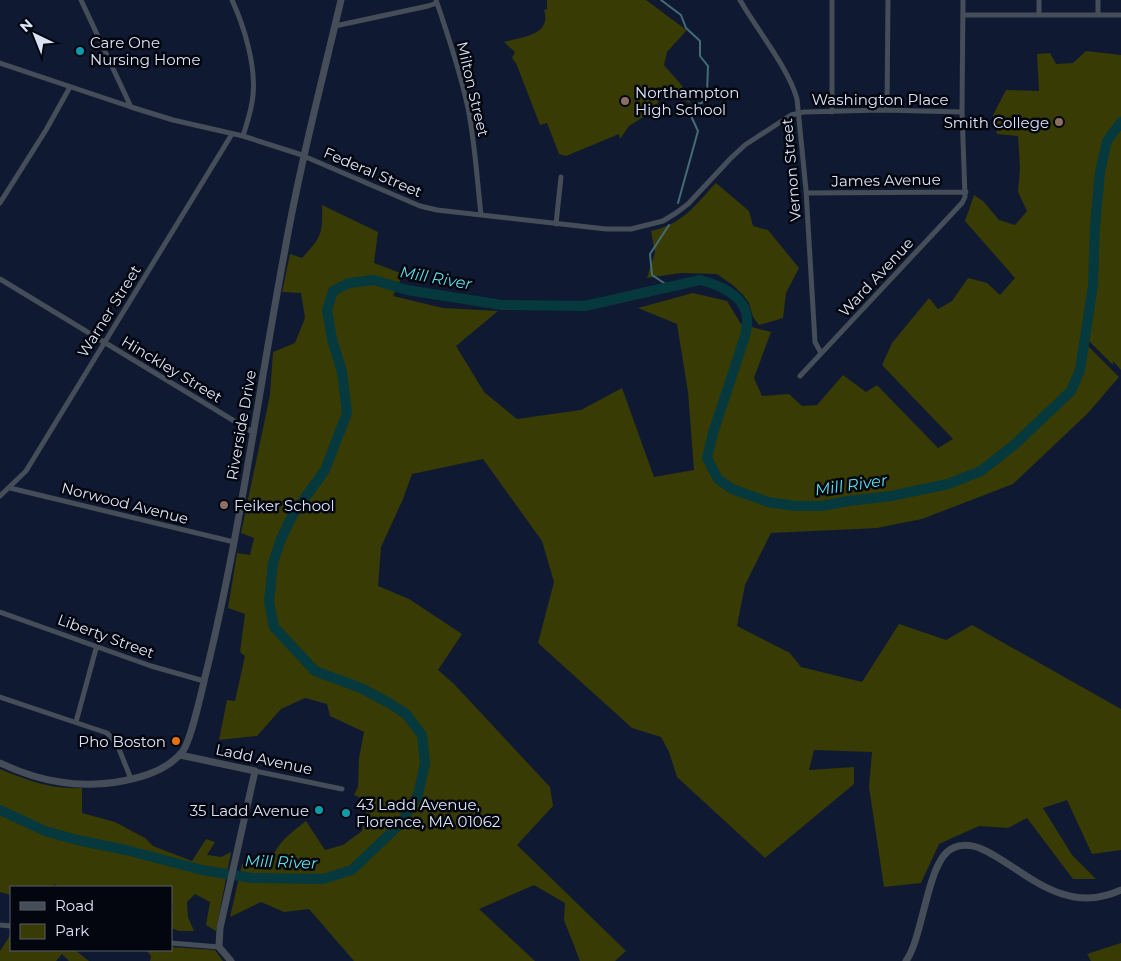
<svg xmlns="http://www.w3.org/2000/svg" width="1121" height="961" viewBox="0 0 1121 961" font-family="Montserrat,sans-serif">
<rect width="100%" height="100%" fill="#0f1a32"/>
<path fill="#383b03" d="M547 0H646L685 29 686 31 667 52 664 65C672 75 689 90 690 103L666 94 662 95 653 111 629 126 620 139 619 134 566 156 559 154 547 123 540 125 516 63 512 58 515 52 504 42C522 37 552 35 544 10L547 9Z
M1086 51 1121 55V370L1113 361V365L1085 337 1084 342 1119 377 1088 413 1013 484 922 519 877 528 771 533 745 585 737 626 790 653 801 667 862 682 899 624 946 640 972 625 1121 709V850L1092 854 1067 800 1043 808 1072 855 1096 879H1073L1027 818 1008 828 979 826 939 844 921 883 884 887 869 787 872 752 814 750 809 770 854 767V784L765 858 677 777 669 752 661 737 632 728 538 643 554 582 542 541 483 459 412 474 403 499 381 547 378 586 409 599 462 634 438 670 454 684 550 787 553 806 517 845 626 951 615 961H580L564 920 565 903 534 885 479 909 535 961H354L309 909 284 912 261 902 230 917 242 864 271 866C272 846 291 833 306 821L325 850 343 845 362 831 369 802 354 795 358 787 359 758 364 732 330 716 327 704 305 698 281 709 257 736 219 740 227 700 235 701 245 656 240 652 245 614 228 608 237 553 250 555 254 538 241 533 270 395 273 352 295 343 305 318 301 293 282 292 290 254 302 258C321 237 323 235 322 205L378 232 374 263 403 274 393 296 443 308 498 311 456 346 484 392 517 419 581 410 622 388 654 477 694 470 688 392 677 324 638 308 693 293 727 301 741 324 771 332 754 378 762 396 789 394 802 406 817 405 843 375 866 392 877 385 938 448 953 439 882 365 892 343 929 298 938 309 952 301 968 278 987 283 1000 295 1015 278 965 221 974 195 983 201 999 220 1015 225 1027 211 1018 192 1020 168 1018 136 997 134 993 115 1006 90 1039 91 1037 54 1050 53 1056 64 1073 63Z
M716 183 749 211 753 226 768 230 799 268 786 293 783 318 759 325 753 317 749 303 743 295 734 286 717 274 681 273 647 278 655 253 651 231C683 224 695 205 716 183Z
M0 769C26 780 53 790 82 788V813L115 822 145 838 153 846 192 861 206 839 215 842 207 855 221 857 231 852 216 931 206 925 210 902 195 894 187 902 188 917 194 931H179L171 928 173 904H171V887H60L54 884 53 887H11V895L0 892Z
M11 934V950H75L89 961H69L62 954 56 961H0V951Z
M1121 943V961H1091L1087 954Z
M171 947 215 950 223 961H150L151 956 146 950H171Z"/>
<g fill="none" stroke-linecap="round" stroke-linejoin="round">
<path stroke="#456c74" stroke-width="2" d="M661 0 681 15 686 28 700 41V56L708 66 707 94 702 103 695 104 691 116 698 131 678 203
M669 225 650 254 652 275 670 287"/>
<path stroke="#05393d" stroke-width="10" d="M0 810 45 831 77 840 126 850 202 870 252 878 323 879 352 870 401 823 418 795 425 763 422 735 406 714 389 703 361 688 315 671 274 627 269 602 273 563 281 539 292 516 325 470 347 413 342 372 332 339 327 310 333 291 349 283 374 280 407 290 502 305 585 306 700 280C719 285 746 296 747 319 748 324 746 330 745 336L713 433 707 458 718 479 732 489 768 502 795 506H822L848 501 891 496 948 484 981 471 1014 445 1071 391 1080 370 1093 285 1095 226 1100 172 1107 141 1121 122"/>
<path stroke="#454d58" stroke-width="5" d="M81 0 131 107
M232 0C244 26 256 65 253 95 252 109 247 123 243 136
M436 0C448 35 460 71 468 108 475 143 477 179 481 215
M740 0C757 30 788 67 797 99L806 190 815 342 821 353
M832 0V112
M963 15H1121
M1039 15V0
M1098 15V0
M335 26 428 6 437 3
M0 63 131 107 173 120 243 136 299 154 420 206 437 210 606 229H631L663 221 676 213 688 204 731 158 745 145 791 115 804 112 882 110 962 112
M887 110 888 0
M806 193 966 192
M0 203 46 130 70 87
M556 224 561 177
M0 279 254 433
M800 376 962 203 965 197 962 112 963 0
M10 488 234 542
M0 496 26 471 232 134
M0 612 151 666 204 681
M0 697 107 733 117 744 131 779
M76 722 97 645
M255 771 342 789
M0 925 11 926
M171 943 219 947"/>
<path stroke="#454d58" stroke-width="7" d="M180 755 255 771 220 928 219 947 231 961
M0 763C19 772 39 779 60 782 95 788 158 782 182 752 191 742 202 689 206 673 240 535 258 394 284 255 299 169 321 85 341 0
M906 961C924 936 927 859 953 848 996 828 1045 926 1121 890"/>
</g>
<g fill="#0f9aa8" stroke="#03060f" stroke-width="2">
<circle cx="80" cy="51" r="5"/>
<circle cx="319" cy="810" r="5"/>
<circle cx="346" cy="813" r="5"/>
</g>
<g fill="#8d6e63" stroke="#03060f" stroke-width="2">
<circle cx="625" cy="101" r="5"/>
<circle cx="1059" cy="122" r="5"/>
<circle cx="224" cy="505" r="5"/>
</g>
<circle fill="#e8710a" stroke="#03060f" stroke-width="2" cx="176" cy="741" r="5"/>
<g text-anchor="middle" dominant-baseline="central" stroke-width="5" stroke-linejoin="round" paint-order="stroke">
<g font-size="15" fill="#dae3f4" stroke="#03060f" text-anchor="start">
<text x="90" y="42">Care One<tspan x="90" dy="17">Nursing Home</tspan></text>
<text x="635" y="92">Northampton<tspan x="635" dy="17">High School</tspan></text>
<text x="1049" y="122" text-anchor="end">Smith College</text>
<text x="234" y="505">Feiker School</text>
<text x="166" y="741" text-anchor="end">Pho Boston</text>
<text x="356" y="804">43 Ladd Avenue,<tspan x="356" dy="17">Florence, MA 01062</tspan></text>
<text x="309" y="810" text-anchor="end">35 Ladd Avenue</text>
</g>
<g font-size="15" fill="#dae3f4" stroke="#03060f">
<text transform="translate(473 89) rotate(77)">Milton Street</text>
<text x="880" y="99">Washington Place</text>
<text transform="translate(791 170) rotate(-95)">Vernon Street</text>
<text transform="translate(373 172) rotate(23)">Federal Street</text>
<text transform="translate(886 180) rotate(-1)">James Avenue</text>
<text transform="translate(876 277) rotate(-47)">Ward Avenue</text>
<text transform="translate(109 311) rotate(-58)">Warner Street</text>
<text transform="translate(172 369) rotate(31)">Hinckley Street</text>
<text transform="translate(241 425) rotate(-80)">Riverside Drive</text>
<text transform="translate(125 503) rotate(14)">Norwood Avenue</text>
<text transform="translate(106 636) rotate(20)">Liberty Street</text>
<text transform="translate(264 759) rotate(12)">Ladd Avenue</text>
</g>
<g font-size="16" font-style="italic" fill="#5de0eb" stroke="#03060f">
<text transform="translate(436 278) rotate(10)">Mill River</text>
<text transform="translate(851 485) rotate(-8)">Mill River</text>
<text transform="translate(281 862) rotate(2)">Mill River</text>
</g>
</g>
<rect x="10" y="886" width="162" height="65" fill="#03060f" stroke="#595e6b"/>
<rect x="20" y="902" width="25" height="8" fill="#454d58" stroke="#595e6b"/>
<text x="55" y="911" font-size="15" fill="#dae3f4">Road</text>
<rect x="20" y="924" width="25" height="15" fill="#383b03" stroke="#595e6b"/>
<text x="55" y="936" font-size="15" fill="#dae3f4">Park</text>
<g transform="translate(35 35) rotate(317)" stroke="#03060f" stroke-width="4" paint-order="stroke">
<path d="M0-4L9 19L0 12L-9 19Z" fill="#dae3f4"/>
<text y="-8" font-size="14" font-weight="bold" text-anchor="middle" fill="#dae3f4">N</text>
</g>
</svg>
